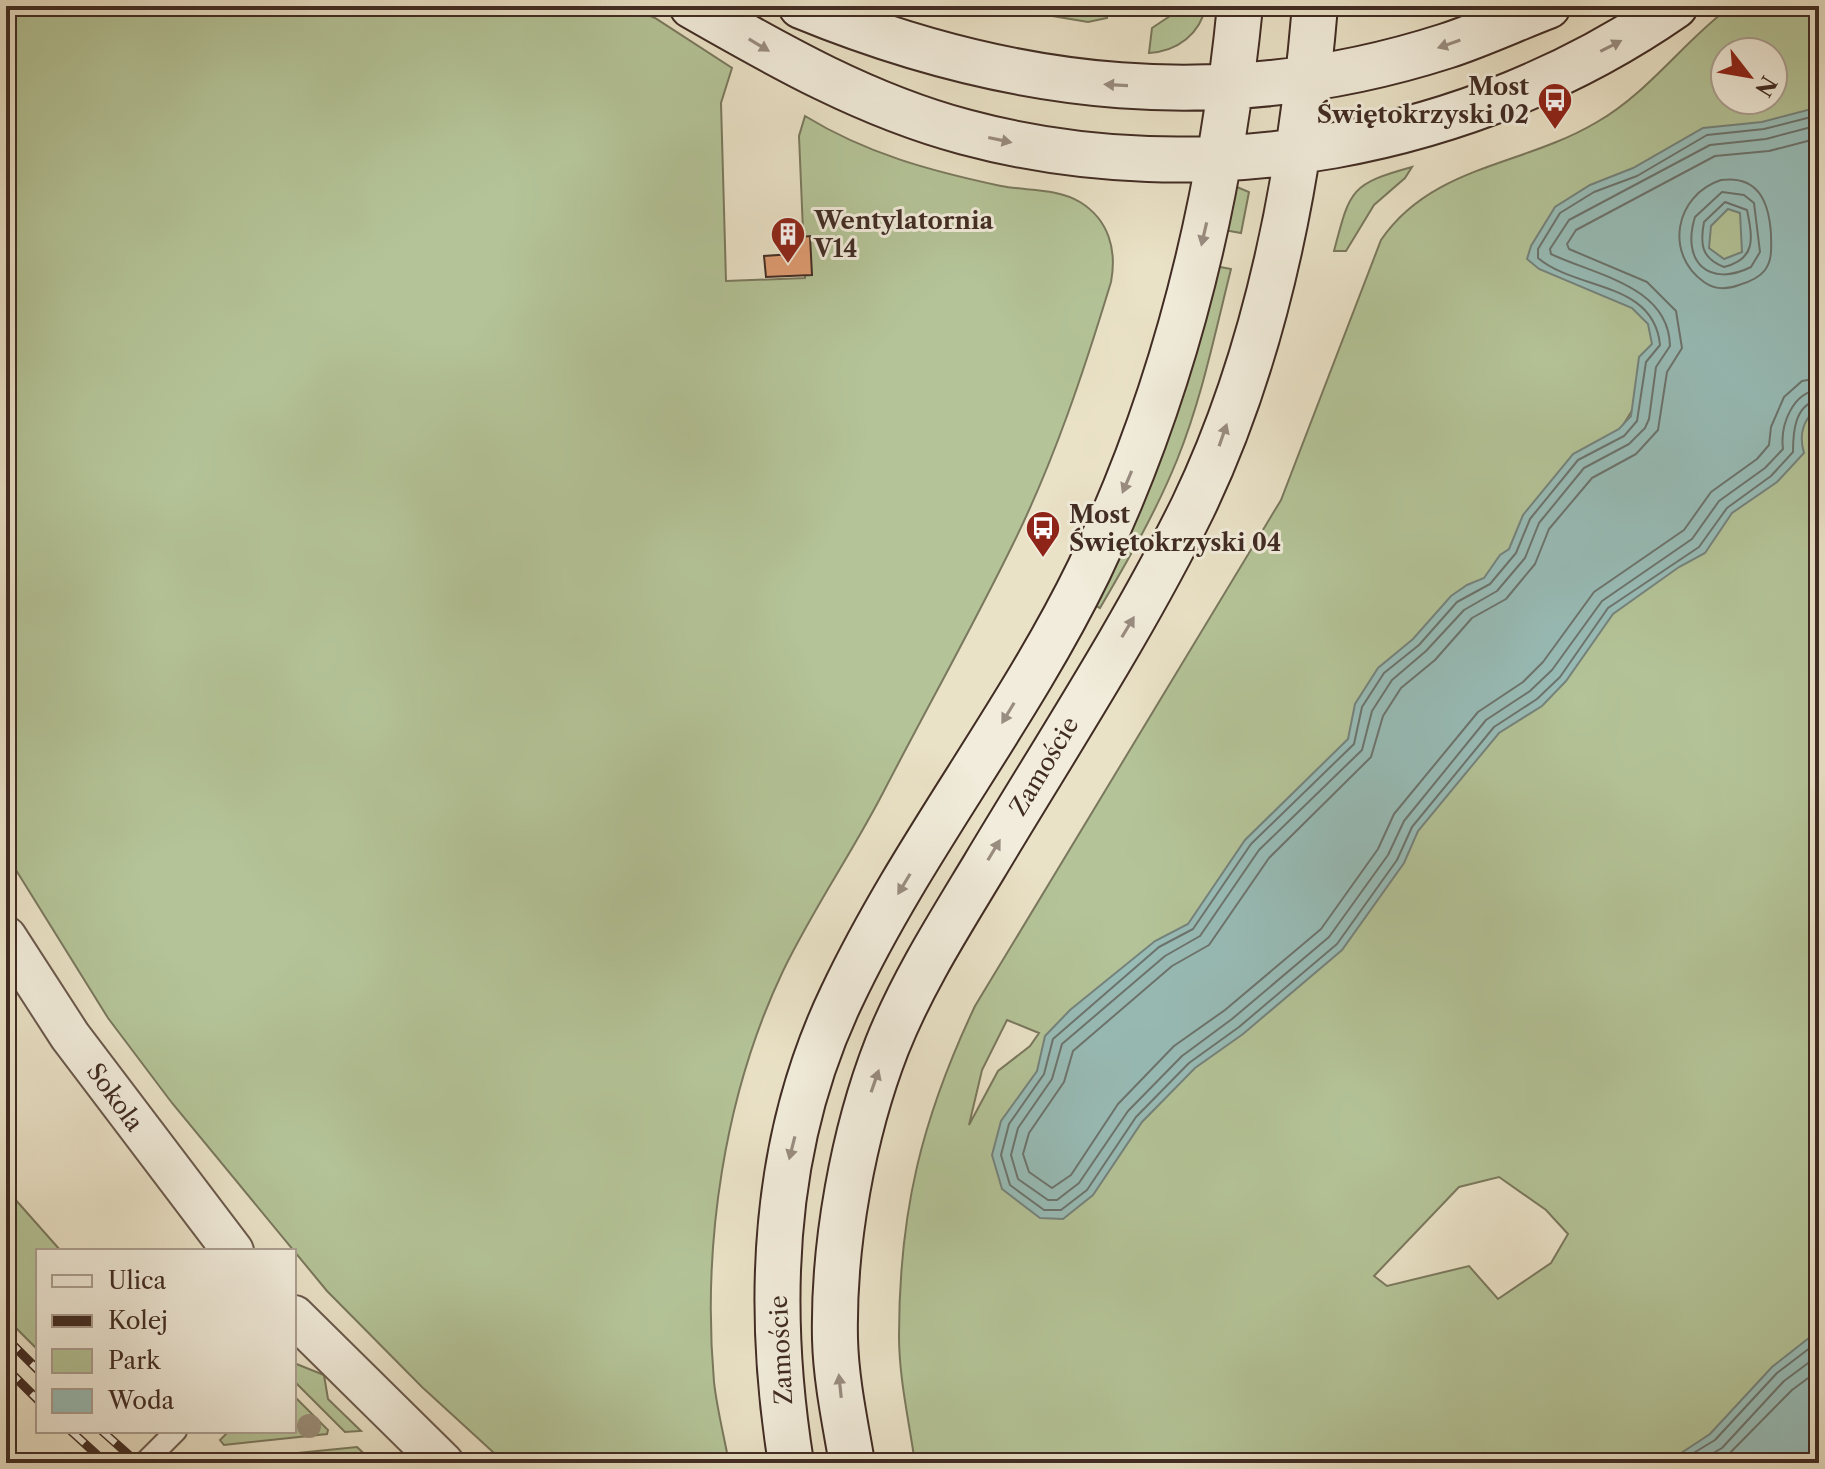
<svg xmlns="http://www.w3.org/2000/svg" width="1825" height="1469" viewBox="0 0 1825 1469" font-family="'Libre Caslon Text',serif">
<rect width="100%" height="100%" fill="#eae2c7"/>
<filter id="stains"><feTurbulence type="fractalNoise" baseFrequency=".0025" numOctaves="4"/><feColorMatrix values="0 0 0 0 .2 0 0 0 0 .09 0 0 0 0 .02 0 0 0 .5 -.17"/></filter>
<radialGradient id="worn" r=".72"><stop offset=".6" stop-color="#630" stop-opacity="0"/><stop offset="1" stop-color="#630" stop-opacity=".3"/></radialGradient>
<path fill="#b4c498" stroke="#7a785e" stroke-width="2" fill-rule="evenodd" d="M6 6H628L655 18 732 68 721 103 726 281 805 278 799 136 805 116C867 154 931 171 1001 186 1027 191 1057 188 1080 202 1109 220 1117 250 1111 282 1084 371 1054 461 1013 544 973 626 928 706 886 787 854 850 814 907 783 971 724 1095 702 1245 714 1382 717 1409 724 1436 729 1463H505L422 1387 327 1291 172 1103 108 1018 6 854Z
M993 6H1109L1106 10 1107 18 1088 22Z
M1185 6H1206C1200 34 1178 51 1149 53L1152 28Z
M1731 6H1819V311L1644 391 1612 443 1819 365V1359L1711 1463H915C909 1421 899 1378 899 1336 899 1211 922 1118 975 1006L1281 500 1381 240C1432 165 1524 166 1597 122 1648 93 1684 41 1731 6ZM1725 52H1773V100H1725ZM1007 1020 1039 1033 1030 1046 998 1071 969 1125 982 1070ZM1499 1177 1546 1210 1568 1234 1551 1263 1498 1299 1469 1266 1387 1286 1374 1276 1459 1187Z
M1412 167 1405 178 1374 205 1346 251H1334C1350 190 1350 184 1412 167Z
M1237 187 1249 192 1241 233 1224 230 1233 189Z
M1215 266 1231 269C1215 333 1202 398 1177 460 1156 512 1128 560 1100 608L1095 605 1156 466Z
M6 1189 61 1251H38V1350L6 1318Z
M294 1363 324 1375 328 1399 361 1431 345 1432 294 1381Z
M294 1396 328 1430 327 1434 224 1445 220 1440 229 1431H294Z
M357 1447 374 1463H268V1456Z"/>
<path fill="#98bdb8" stroke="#75837d" stroke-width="2" fill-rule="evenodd" d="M1819 107V405C1804 419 1798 433 1804 453L1777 482 1732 513 1705 553 1679 567 1613 614 1566 681 1542 706 1499 733 1418 831 1404 863 1342 950 1243 1034 1195 1068 1142 1122 1093 1195 1063 1219 1040 1218 1002 1189 992 1155 1001 1121 1037 1071 1045 1036 1070 1010 1155 941 1188 924 1245 840 1348 739 1355 704 1378 668 1413 639 1451 596 1467 585 1484 578 1500 555 1509 549 1523 515 1573 454 1619 429 1631 416 1639 357 1652 344 1648 324 1632 308 1539 269 1527 259 1531 246 1555 207 1590 185 1633 168 1703 128 1762 122ZM1728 209 1740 213 1742 252 1724 259 1709 248 1711 226Z
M1819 1330V1463H1666L1710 1434 1772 1367Z"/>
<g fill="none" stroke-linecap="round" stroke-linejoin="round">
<path stroke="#6c746e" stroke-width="2" d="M1819 115 1764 129 1707 135 1637 176 1594 192 1560 213 1538 249V258C1577 291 1654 281 1660 345L1646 362 1637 421 1624 436 1578 460 1530 519 1516 553 1490 584 1457 602 1419 645 1384 673 1362 707 1354 744 1251 844 1193 929 1159 947 1053 1039 1044 1074 1009 1124 1001 1155 1010 1185 1044 1210H1061L1087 1190 1136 1117 1189 1063 1239 1027 1337 944 1397 860 1412 827 1494 727 1537 699 1560 677 1608 608 1699 547 1727 508 1771 476 1793 452C1793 434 1794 404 1819 400
M1819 125 1766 139 1710 145 1569 220 1550 249 1551 254C1595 275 1669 286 1670 346L1656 367 1649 419 1645 428 1629 444 1584 468 1539 523 1525 558 1497 591 1464 610 1426 651 1392 680 1372 711 1362 750 1259 850 1200 936 1165 956 1062 1044 1052 1079 1018 1128 1011 1155 1018 1179 1048 1200H1057L1079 1183 1128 1111 1182 1056 1232 1019 1329 937 1388 855 1404 821 1486 720 1530 691 1552 670 1602 601 1692 539 1719 501 1765 468 1783 449C1780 426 1792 392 1819 390
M1819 138 1769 151 1715 156 1576 230 1567 244 1569 249 1647 282 1676 311 1682 348 1667 372 1658 430 1636 454 1592 478 1549 529 1535 564 1506 599 1472 618 1435 660 1401 688 1383 716 1371 757 1269 858 1209 945 1172 966 1073 1051 1064 1082 1029 1133 1023 1154 1029 1172 1052 1188 1071 1175 1118 1104 1174 1046 1225 1010 1321 929 1378 849 1394 814 1478 712 1523 682 1543 662 1594 592 1684 530 1711 492 1757 459 1769 445 1771 427 1784 397 1802 381 1819 378
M1721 180C1759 175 1769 203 1771 234 1771 246 1773 259 1765 270 1759 278 1749 282 1739 285 1726 290 1715 290 1704 282 1664 254 1675 195 1721 180Z
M1722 192 1744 195 1754 203 1760 252 1751 267C1709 288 1681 262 1695 217Z
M1725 202 1747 210C1753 239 1756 259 1724 267 1701 258 1700 244 1704 222Z
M1677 1463 1715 1440 1777 1373 1819 1341
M1696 1463 1722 1448 1784 1381 1819 1355
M1720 1463 1792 1390 1819 1370"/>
</g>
<path fill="#e19c72" stroke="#412c24" stroke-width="2" d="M810 236 812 275 766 277 764 256 792 254 791 238Z"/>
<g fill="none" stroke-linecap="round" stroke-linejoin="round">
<g stroke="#6b5a4d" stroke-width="24">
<path id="lane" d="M144 1463 176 1431"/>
</g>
<g stroke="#6b5a4d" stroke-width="44">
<path id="street" d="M6 937 70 1036 233 1251
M294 1316 443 1463"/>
</g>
<g stroke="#412c24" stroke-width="48">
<path id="secondary" d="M692 6C779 56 867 106 965 132 1203 196 1474 146 1675 6
M801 6C1013 93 1225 117 1446 46 1480 35 1514 19 1548 6
M791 1463C766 1306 772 1142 842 996 912 848 1017 718 1089 570 1174 393 1221 200 1240 6
M852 1463C845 1422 836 1380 835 1339 833 1245 853 1133 887 1046 912 983 949 925 984 867 1055 748 1132 631 1193 507 1267 353 1301 175 1315 6"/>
</g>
<use href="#lane" stroke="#f1ecdb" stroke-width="20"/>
<use href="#street" stroke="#f1ecdb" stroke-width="40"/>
<use href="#secondary" stroke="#f1ecdb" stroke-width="44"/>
<g stroke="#412c24" stroke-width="9">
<path id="rail" d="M6 1338 38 1370
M6 1368 38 1400
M71 1431 106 1463
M102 1431 138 1463
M6 1450 18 1463"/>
</g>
<use href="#rail" stroke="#f1ecdb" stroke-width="6" stroke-dasharray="18" stroke-linecap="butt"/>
</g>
<circle fill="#9a8e7a" cx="309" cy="1426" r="12"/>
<defs><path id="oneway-solid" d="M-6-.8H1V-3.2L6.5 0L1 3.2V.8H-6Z" transform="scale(2)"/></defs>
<g fill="#998c80">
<use href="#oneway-solid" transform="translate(1449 44) rotate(161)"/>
<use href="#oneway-solid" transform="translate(759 45) rotate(31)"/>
<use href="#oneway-solid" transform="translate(1611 46) rotate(-27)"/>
<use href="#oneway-solid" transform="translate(1116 85) rotate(-177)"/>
<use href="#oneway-solid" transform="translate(1000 140) rotate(12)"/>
<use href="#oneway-solid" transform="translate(1204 234) rotate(103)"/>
<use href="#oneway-solid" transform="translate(1223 435) rotate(-71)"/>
<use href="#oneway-solid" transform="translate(1127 482) rotate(113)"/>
<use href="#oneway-solid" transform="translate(1128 627) rotate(-59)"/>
<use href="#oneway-solid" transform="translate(1008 713) rotate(121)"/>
<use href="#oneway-solid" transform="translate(994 850) rotate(-59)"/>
<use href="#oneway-solid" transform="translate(904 884) rotate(121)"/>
<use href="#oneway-solid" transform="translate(875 1081) rotate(-71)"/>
<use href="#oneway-solid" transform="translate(792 1148) rotate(104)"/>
<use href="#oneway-solid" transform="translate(840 1386) rotate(-96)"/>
</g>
<defs>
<g id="bus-pin" transform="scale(1.8)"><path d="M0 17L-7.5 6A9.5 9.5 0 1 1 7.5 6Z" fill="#8f2418" stroke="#f1ecdb"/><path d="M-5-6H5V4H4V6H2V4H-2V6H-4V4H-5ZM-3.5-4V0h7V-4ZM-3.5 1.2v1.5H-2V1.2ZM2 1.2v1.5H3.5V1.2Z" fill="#fff"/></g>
<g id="building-pin" transform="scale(1.8)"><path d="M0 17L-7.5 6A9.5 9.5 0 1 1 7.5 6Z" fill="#8f2418" stroke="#f1ecdb"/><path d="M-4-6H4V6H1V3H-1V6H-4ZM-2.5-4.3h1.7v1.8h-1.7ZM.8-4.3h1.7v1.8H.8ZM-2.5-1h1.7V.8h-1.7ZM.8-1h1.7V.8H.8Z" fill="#fff"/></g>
</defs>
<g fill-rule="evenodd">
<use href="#bus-pin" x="1555" y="100"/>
<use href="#building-pin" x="788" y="234"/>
<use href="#bus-pin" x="1043" y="528"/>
</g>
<g text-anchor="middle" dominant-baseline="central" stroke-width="6" stroke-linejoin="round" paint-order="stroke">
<g font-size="24" font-weight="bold" fill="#412c24" stroke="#f1ecdb" text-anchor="start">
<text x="1529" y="86" text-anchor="end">Most<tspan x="1529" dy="28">Świętokrzyski 02</tspan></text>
<text x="814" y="220">Wentylatornia<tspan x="814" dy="28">V14</tspan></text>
<text x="1069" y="514">Most<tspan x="1069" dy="28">Świętokrzyski 04</tspan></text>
</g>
<g font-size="24" fill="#412c24" stroke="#f1ecdb">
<text transform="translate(1044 766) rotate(-59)">Zamoście</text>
<text transform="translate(115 1097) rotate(54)">Sokola</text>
<text transform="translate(781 1350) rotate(-93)">Zamoście</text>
</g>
</g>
<rect width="1825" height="1469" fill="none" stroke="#eae2c7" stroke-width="32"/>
<rect x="8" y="8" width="1809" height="1453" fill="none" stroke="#412c24" stroke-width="4"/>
<rect x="16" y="16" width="1793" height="1437" fill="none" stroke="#412c24" stroke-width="2"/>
<rect x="36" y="1249" width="260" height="184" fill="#f1ecdb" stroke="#ab9f92" stroke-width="2"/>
<rect x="52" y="1275" width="40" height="12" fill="#f1ecdb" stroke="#ab9f92" stroke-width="2"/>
<text x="108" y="1289" font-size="24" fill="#412c24">Ulica</text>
<rect x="52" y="1315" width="40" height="12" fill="#412c24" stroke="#ab9f92" stroke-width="2"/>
<text x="108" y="1329" font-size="24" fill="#412c24">Kolej</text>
<rect x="52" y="1349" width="40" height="24" fill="#b4c498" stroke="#ab9f92" stroke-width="2"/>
<text x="108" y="1369" font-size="24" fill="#412c24">Park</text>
<rect x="52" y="1389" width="40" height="24" fill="#98bdb8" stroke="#ab9f92" stroke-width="2"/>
<text x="108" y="1409" font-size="24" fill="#412c24">Woda</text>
<g transform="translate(1749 76) rotate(121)"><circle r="38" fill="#f1ecdb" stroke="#ab9f92" stroke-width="2"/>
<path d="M0-6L14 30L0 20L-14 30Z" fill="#8f2418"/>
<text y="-12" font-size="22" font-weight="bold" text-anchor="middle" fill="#412c24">N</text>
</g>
<rect width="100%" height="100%" filter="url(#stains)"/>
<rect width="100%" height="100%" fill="url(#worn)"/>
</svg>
